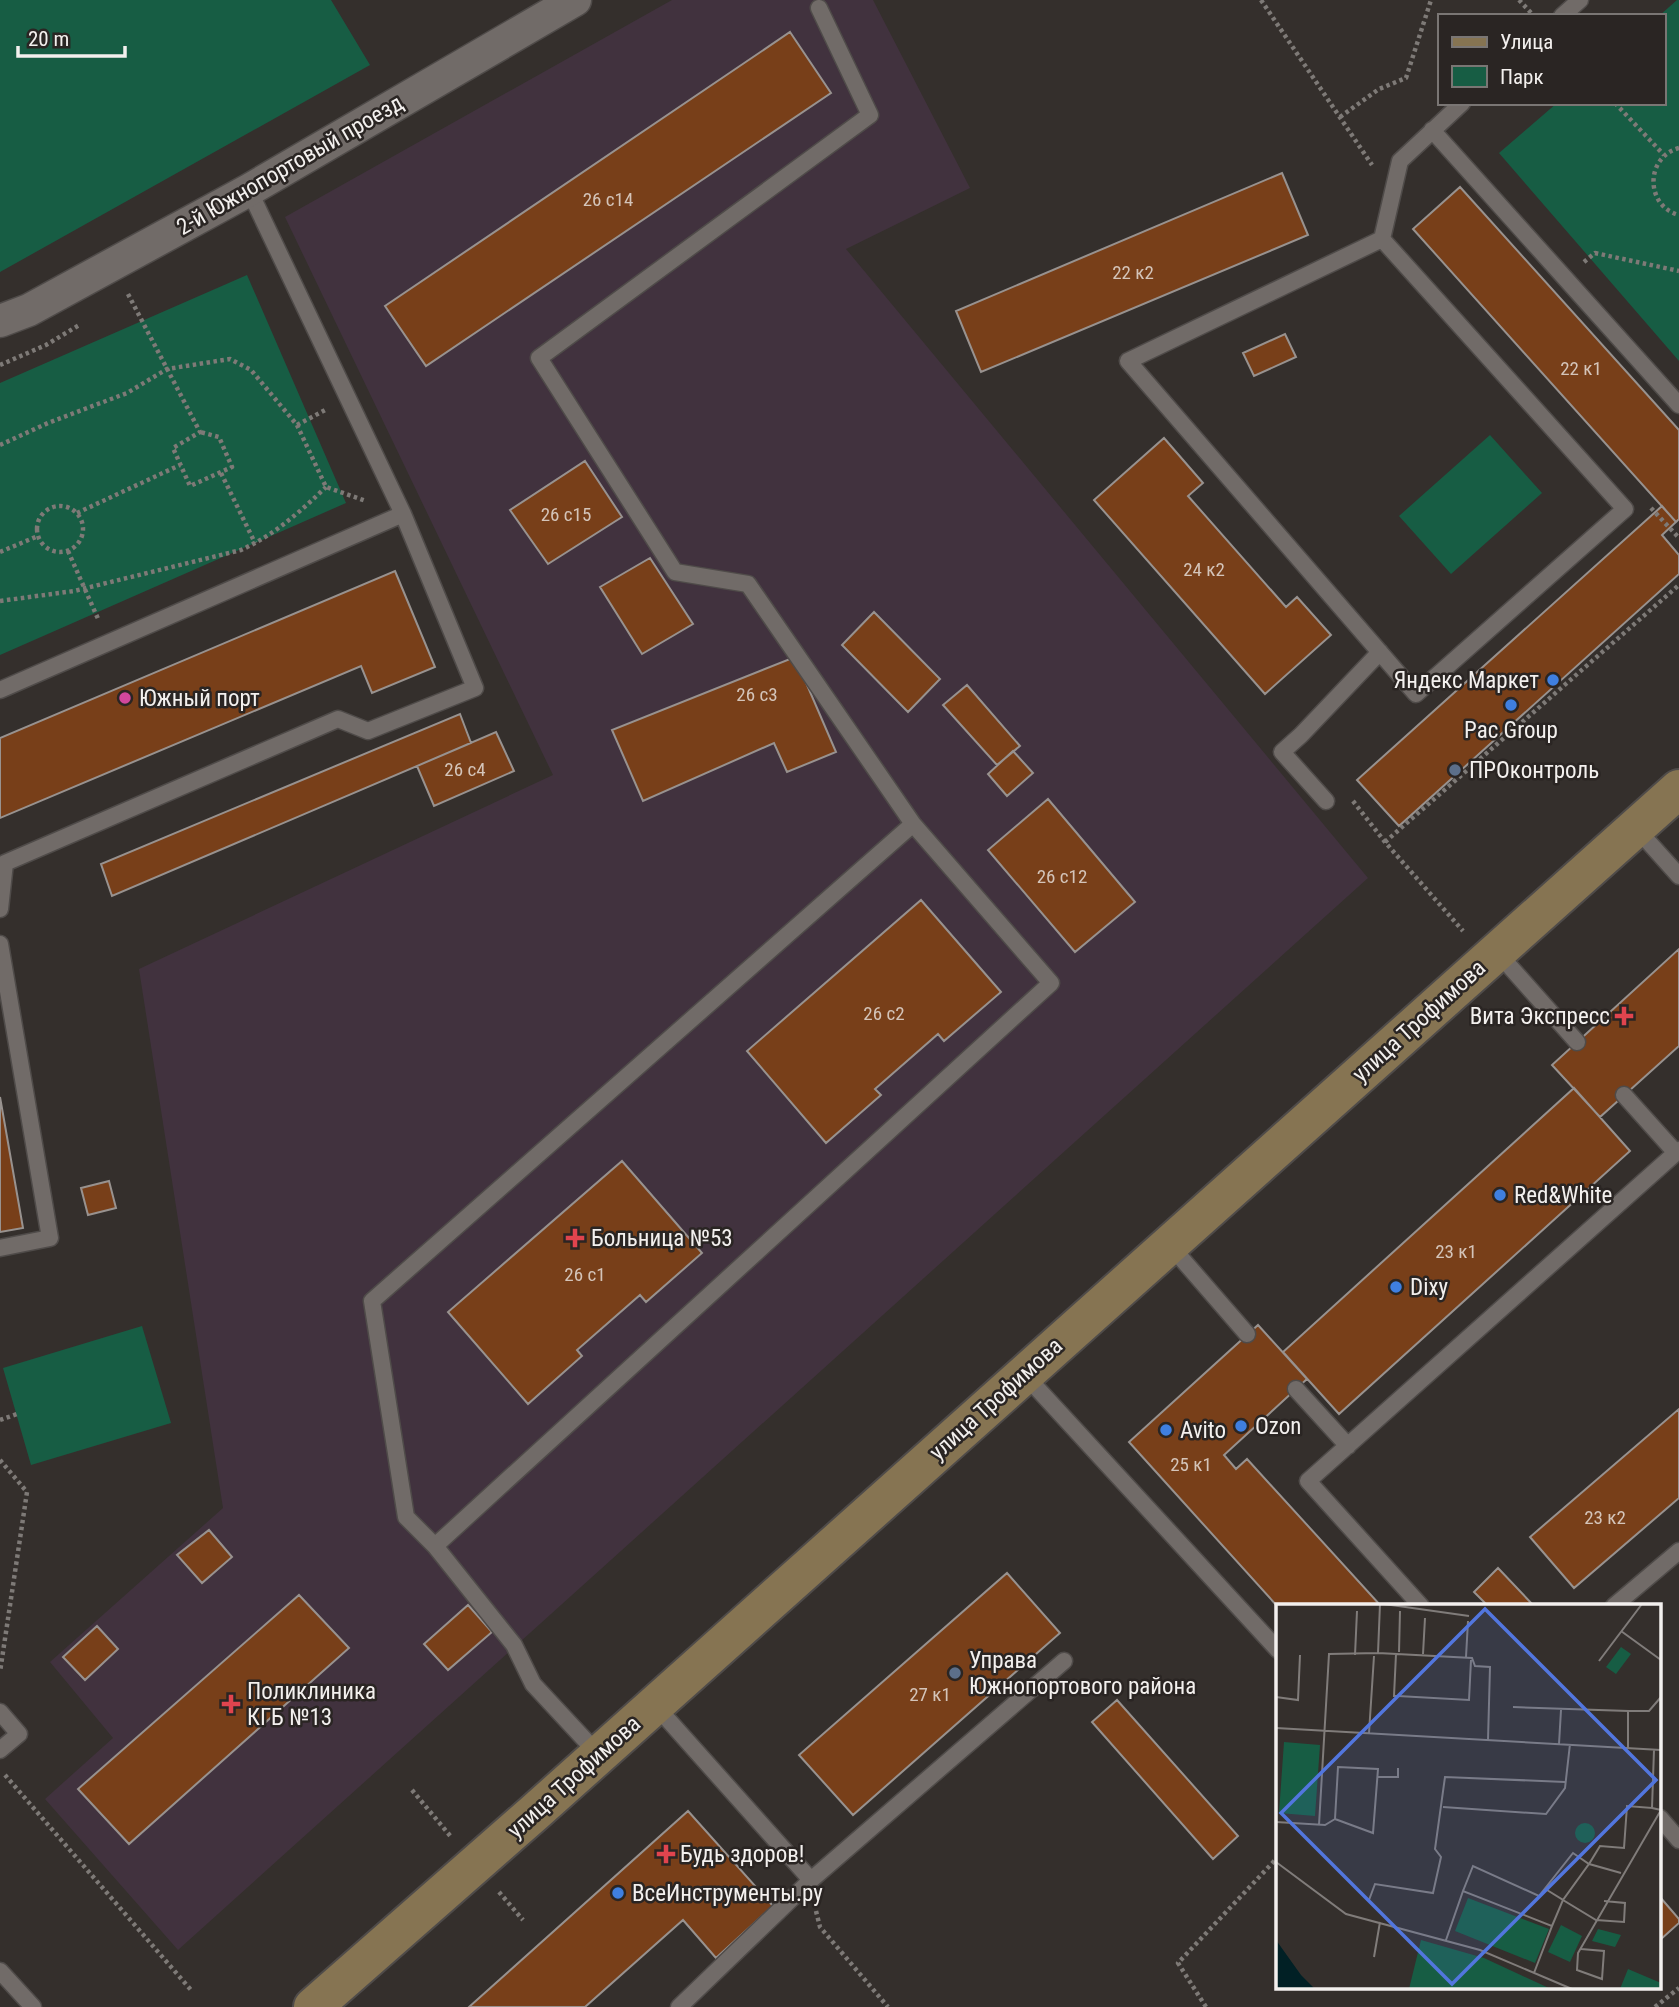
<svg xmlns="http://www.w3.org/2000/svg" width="1679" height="2007" viewBox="0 0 1679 2007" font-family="'Roboto Condensed',sans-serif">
<rect width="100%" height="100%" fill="#342f2c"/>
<path fill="#41323e" d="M672 0H873L970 188 846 249 1368 878 178 1950 45 1799 113 1738 50 1662 223 1508 139 969 553 775 285 217Z"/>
<path fill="#175d44" d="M0 0H331L370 65 0 272Z
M1677 0H1679V361L1499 153 1557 103H1663V16H1659Z
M247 275 346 503 0 655V383Z
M1490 435 1542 493 1451 574 1399 516Z
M142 1326 171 1423 31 1465 3 1368Z"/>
<path fill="#783f19" stroke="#98928f" stroke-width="2" d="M790 32 831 93 426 366 385 306Z
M1282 173 1308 235 981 372 956 311Z
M1460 187 1679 430V519L1676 522 1413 229Z
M1285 334 1296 357 1254 376 1243 353Z
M1164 438 1203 483 1188 496 1286 607 1297 597 1331 635 1265 694 1094 500Z
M585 461 622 517 548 564 510 510Z
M1662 506 1676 522 1662 535 1679 555V574L1399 826 1357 780Z
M650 558 693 624 642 654 600 587Z
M395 571 435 667 372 693 361 666 0 818V738Z
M874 612 940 679 908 712 842 645Z
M795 657 836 752 787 772 774 743 643 801 612 730Z
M967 685 1020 746 997 765 943 705Z
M460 714 471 743 112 896 101 864Z
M496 732 514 771 434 806 417 766Z
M1013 751 1033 773 1007 796 988 774Z
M1048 799 1135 902 1075 952 988 850Z
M921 900 1001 992 944 1041 938 1034 875 1089 881 1095 826 1143 747 1051Z
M1679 949V1046L1600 1117 1552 1065Z
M1574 1088 1630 1151 1339 1414 1283 1352Z
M0 1097 23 1228 0 1232Z
M622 1161 702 1253 646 1302 640 1295 577 1350 582 1356 528 1404 448 1312Z
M109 1181 116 1208 88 1215 81 1188Z
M1258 1325 1307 1379 1224 1455 1236 1469 1247 1459 1381 1606 1278 1607 1129 1442Z
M1679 1409V1498L1574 1588 1530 1537Z
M209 1530 232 1557 202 1583 177 1555Z
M1498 1568 1534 1606H1488L1474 1592Z
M1007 1573 1060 1633 853 1815 799 1755Z
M299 1595 349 1648 129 1844 78 1789Z
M468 1605 492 1632 448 1670 424 1644Z
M97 1626 118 1649 85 1680 63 1657Z
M1117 1700 1238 1836 1213 1859 1092 1722Z
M688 1811 773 1906 716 1958 683 1920 585 2007H469Z
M1660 1897 1679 1919V1923L1660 1940Z"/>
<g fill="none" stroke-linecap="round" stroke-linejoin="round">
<g stroke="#4f4b49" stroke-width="19">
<path id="lane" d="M1562 16 1580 0
M1432 130 1679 405
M1382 239 1625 509 1416 694 1128 361Z
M1382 239 1400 161 1462 103
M0 690 403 514 249 190
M1326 801 1282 752 1301 735 1380 652
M1636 828 1679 876
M0 909 5 863 338 719 368 731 475 688 403 514
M0 944 50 1238 0 1248
M1497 952 1577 1042
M1624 1095 1676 1153
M1169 1244 1247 1334
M1024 1374 1278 1650
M1296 1389 1348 1446
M435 1546 1051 983 913 824 748 584 675 572 539 358 870 115 819 8
M1421 1606 1308 1481 1679 1150
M1614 1606 1679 1551
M655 1705 811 1880
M0 1712 19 1734 0 1750
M599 1755 533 1684 514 1645 435 1546 406 1517 372 1301 913 824
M1660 1818 1679 1840
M0 1971 33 2007
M679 2007 811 1880 1064 1661"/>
</g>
<g stroke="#4f4b49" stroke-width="35">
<path id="street" d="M0 321 29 310 249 190 575 0"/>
</g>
<g stroke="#4f4b49" stroke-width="42">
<path id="secondary" d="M313 2007 534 1813 1679 789"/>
</g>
<path stroke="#7e7a77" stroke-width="4.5" stroke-dasharray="3.5 3.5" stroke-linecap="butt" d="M1261 0 1372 165
M1519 0 1534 16
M1615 103 1664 155
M1340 117 1379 89 1406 78 1431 0
M1679 148C1645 157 1645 206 1679 215
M1584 262 1595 253 1679 271
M128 294 200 432 173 448 190 486 232 467 219 437 200 432
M0 365 46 345 81 324
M297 425 327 409
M0 445 48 423 127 393 167 369 230 359 251 370 297 425 326 487 366 501
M221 473 255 543
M37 529a23 23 0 1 1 46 0a23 23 0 1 1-46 0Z
M1651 508 1679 538
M77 513 180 465
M68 551 99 621
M0 552 38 536
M0 601 74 591 241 550C274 535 300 512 326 487
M1353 801 1385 842 1463 931
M1385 842 1679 585
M0 1420 17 1414
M0 1460 27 1492 0 1672
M5 1775 191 1990
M412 1790 452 1838
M499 1892 523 1920
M816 1911 820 1927 888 2007
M1206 2007 1178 1963 1278 1857
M1655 2007 1679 1988"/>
<use href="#lane" stroke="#716b68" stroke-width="16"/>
<use href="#street" stroke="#716b68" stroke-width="32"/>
<use href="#secondary" stroke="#867452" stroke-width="38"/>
</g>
<g fill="#3f7fe0" stroke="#2a2523" stroke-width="2.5">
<circle cx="1553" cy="680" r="7"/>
<circle cx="1511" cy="705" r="7"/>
<circle cx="1500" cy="1195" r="7"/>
<circle cx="1396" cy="1287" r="7"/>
<circle cx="1241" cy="1426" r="7"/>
<circle cx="1166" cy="1430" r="7"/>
<circle cx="618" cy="1893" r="7"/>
</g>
<circle fill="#d1479c" stroke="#2a2523" stroke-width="2.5" cx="125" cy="698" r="7"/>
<g fill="#5c6f8a" stroke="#2a2523" stroke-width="2.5">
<circle cx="1455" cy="770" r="7"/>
<circle cx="955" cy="1673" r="7"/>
</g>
<g fill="#e0444e" stroke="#2a2523" stroke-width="2.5">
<path d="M1620.5 1005.5h7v7h7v7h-7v7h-7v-7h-7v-7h7z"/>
<path d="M571.5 1227.5h7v7h7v7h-7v7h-7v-7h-7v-7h7z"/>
<path d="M227.5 1693.5h7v7h7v7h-7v7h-7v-7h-7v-7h7z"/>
<path d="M662.5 1843.5h7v7h7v7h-7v7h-7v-7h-7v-7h7z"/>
</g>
<g text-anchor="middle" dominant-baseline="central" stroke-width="5" stroke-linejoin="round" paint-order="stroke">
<g font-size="19" fill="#d4c4b9">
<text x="608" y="199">26 с14</text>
<text x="1133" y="272">22 к2</text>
<text x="1581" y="368">22 к1</text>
<text x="566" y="514">26 с15</text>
<text x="1204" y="569">24 к2</text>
<text x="757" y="694">26 с3</text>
<text x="465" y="769">26 с4</text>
<text x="1062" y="876">26 с12</text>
<text x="884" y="1013">26 с2</text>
<text x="1456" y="1251">23 к1</text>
<text x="585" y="1274">26 с1</text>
<text x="1191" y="1464">25 к1</text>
<text x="1605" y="1517">23 к2</text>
<text x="930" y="1694">27 к1</text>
</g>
<g font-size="23" fill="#f3f0ee" stroke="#2a2523">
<text transform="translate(290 165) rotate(-30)">2-й Южнопортовый проезд</text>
<text transform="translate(1419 1021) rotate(-42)">улица Трофимова</text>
<text transform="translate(996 1399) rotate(-42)">улица Трофимова</text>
<text transform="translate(574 1777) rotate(-42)">улица Трофимова</text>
</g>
<g font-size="23" fill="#f3f0ee" stroke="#2a2523" text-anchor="start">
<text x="1539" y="680" text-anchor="end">Яндекс Маркет</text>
<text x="139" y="698">Южный порт</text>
<text x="1511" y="730" text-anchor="middle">Pac Group</text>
<text x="1469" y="770">ПРОконтроль</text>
<text x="1610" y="1016" text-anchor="end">Вита Экспресс</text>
<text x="1514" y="1195">Red&amp;White</text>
<text x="591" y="1238">Больница №53</text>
<text x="1410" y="1287">Dixy</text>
<text x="1255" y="1426">Ozon</text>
<text x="1180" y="1430">Avito</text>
<text x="969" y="1660">Управа<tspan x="969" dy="26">Южнопортового района</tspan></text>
<text x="247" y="1691">Поликлиника<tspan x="247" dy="26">КГБ №13</tspan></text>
<text x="680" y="1854">Будь здоров!</text>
<text x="632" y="1893">ВсеИнструменты.ру</text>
</g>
</g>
<g transform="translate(1276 1604)">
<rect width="385" height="385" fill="#342f2c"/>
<path d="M345 43 355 50 340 70 330 63ZM8 138 44 141 39 212 3 209ZM299 229a10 10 0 1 1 20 0a10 10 0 1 1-20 0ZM192 294 273 325 259 359 179 327ZM285 321 306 332 294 358 272 348ZM322 325 345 331 339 343 316 337ZM145 336 208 354 275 385H133ZM352 365 385 379V385H344Z" fill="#175d44"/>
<path d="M0 336 25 371 39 385H0Z" fill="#012025"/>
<path fill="none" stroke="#807c7a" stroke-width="2" d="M108 0 193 12M345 27 385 56M123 48 124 7M102 49 196 54 199 62 214 63 212 136M120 50 118 92H122L193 96 195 56M147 50 149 14M79 51 81 7M190 53 192 17M323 57 366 0M0 93 22 96 24 51M237 103 352 107V144M352 107H373L385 93M0 124 385 146M93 129 98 52M283 140 285 106M62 163 102 165 97 229 59 215ZM102 173H122V164M167 203 270 210 289 184 294 140M0 218 49 221 59 215M43 221 53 50 102 49 104 0M0 258 70 310 204 346 296 385M271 286 287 296 276 322M187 287 197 262 263 292 297 249 313 260 324 242 348 244 351 202 376 204 378 146M93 296 99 280 157 289 165 253 159 245 169 173 289 178M328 297 349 299 348 318 320 316 287 296 313 260 345 269M170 336 187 287 276 322 258 369M305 345 328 347 326 375 301 366 302 349 385 206 376 204M98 353 104 318"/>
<path fill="#5276de" fill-opacity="0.15" stroke="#5276de" stroke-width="3.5" d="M209 5 380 176 176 380 5 209Z"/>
<rect width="385" height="385" fill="none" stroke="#f3f0ee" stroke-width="3.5"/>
</g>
<rect x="1438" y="14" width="228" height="91" fill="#2a2523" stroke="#7a7674" stroke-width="2"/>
<rect x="1452" y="37" width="35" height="10" fill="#867452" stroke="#7a7674" stroke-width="2"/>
<text x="1500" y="49" font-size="21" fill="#f3f0ee">Улица</text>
<rect x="1452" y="66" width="35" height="21" fill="#175d44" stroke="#7a7674" stroke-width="2"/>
<text x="1500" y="84" font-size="21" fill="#f3f0ee">Парк</text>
<path d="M18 46v10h107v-10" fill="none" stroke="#f3f0ee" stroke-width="3.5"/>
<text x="28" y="46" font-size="21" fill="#f3f0ee" stroke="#2a2523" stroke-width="5" paint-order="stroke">20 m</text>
</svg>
